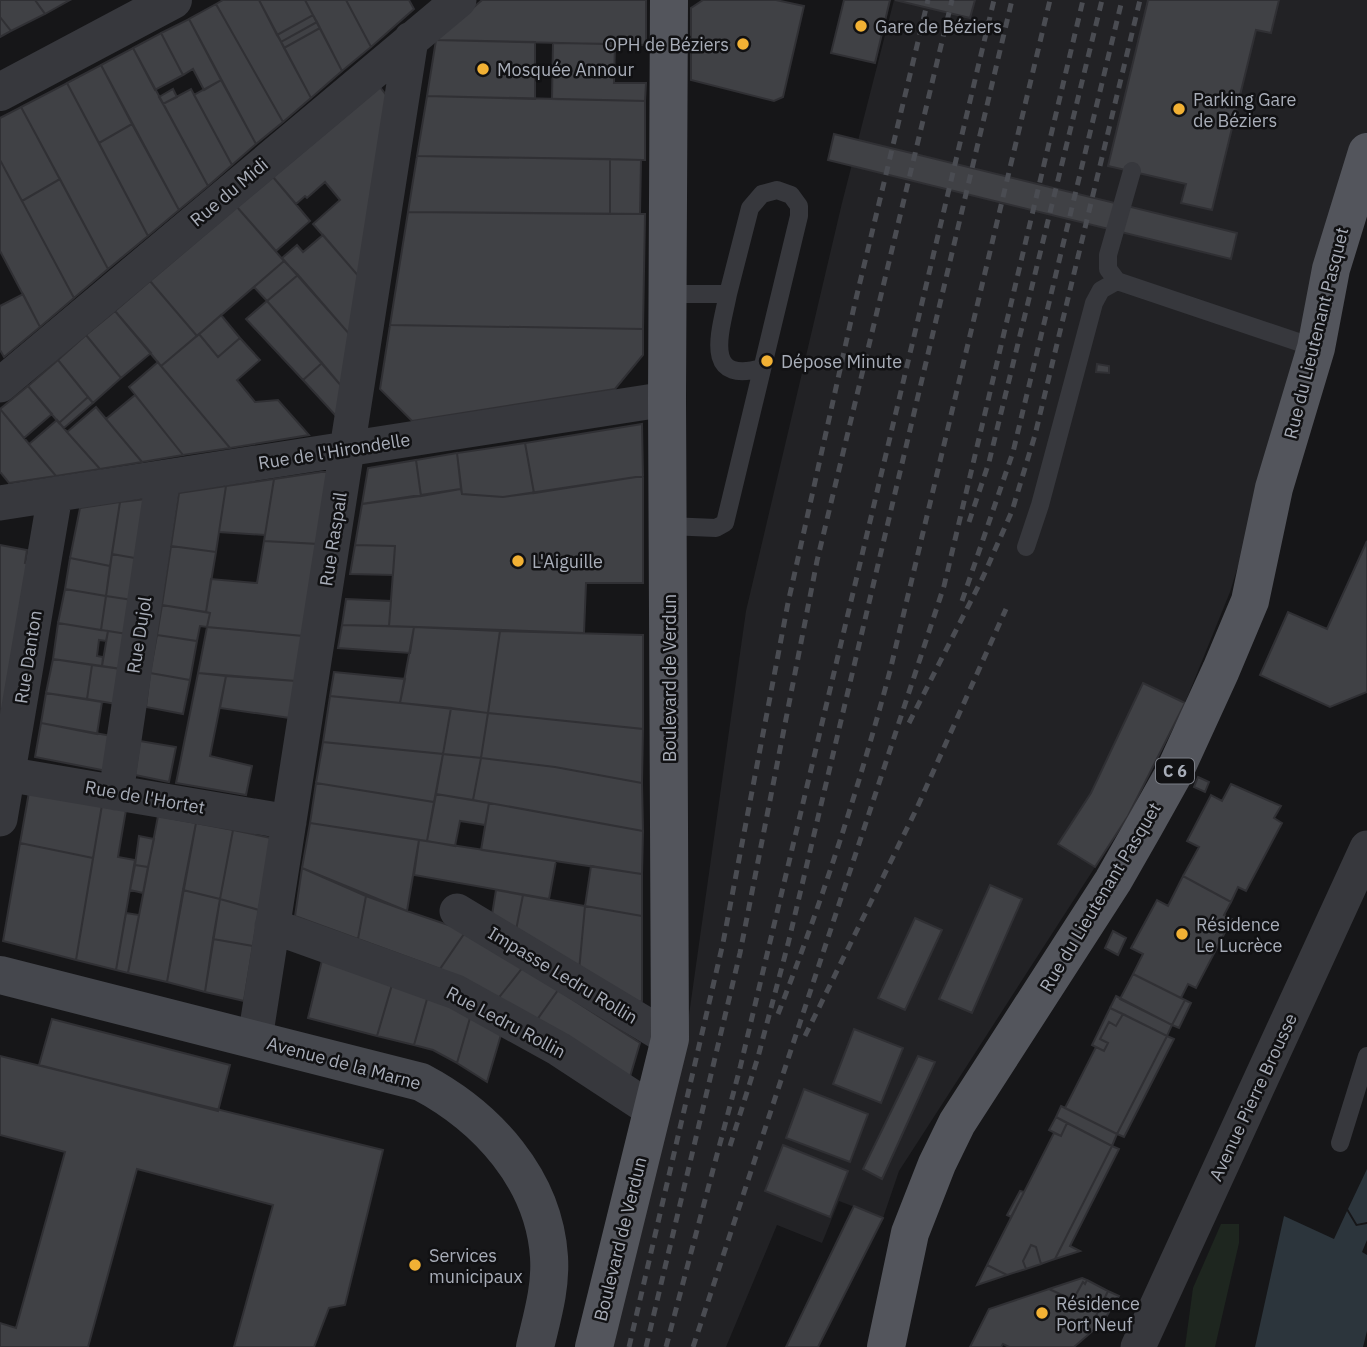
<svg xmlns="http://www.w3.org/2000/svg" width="1367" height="1347" viewBox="0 0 1367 1347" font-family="'IBM Plex Sans',sans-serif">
<rect width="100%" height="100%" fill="#161618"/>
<path fill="#222225" d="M894 0H1367V149L1230 592 1185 703 1128 816 899 1171 883 1218 839 1201 822 1243 777 1225 726 1347H611L687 1029 746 611 842 203Z"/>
<path fill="#1e261f" d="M1221 1224H1239V1243L1215 1347H1185L1193 1288Z"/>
<path fill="#2c353c" d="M1367 1169V1222L1357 1224 1348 1209Z
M1347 1211 1356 1226 1367 1224V1240L1362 1252 1367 1255V1331L1363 1347H1255L1284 1216 1334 1239Z"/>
<path fill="#404145" stroke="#303034" stroke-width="2" d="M0 0H35L45 14 11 31 0 17Z
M35 0H70L45 14Z
M223 0H259L311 98 283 122 216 4Z
M259 0H305L313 15 277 35Z
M305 0H346L371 47 342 71Z
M346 0H409L414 9 371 47Z
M482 0H646V45L436 40Z
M703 0H776L804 6 783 97 774 101 691 80V8Z
M844 0H890L875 63 831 53Z
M895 0H975L970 18Z
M1148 0H1279L1271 33 1256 30 1212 210 1181 203 1186 184 1108 166Z
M216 4 283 122 256 144 189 19Z
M313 15 317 22 281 42 277 35Z
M0 17 11 31 0 37Z
M189 19 221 80 204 90 193 69 183 75 161 33Z
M317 22 320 28 284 48 281 42Z
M320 28 342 71 311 98 284 48Z
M161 33 183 75 155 90 133 48Z
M436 40 535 42V99L427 96Z
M553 43 615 44 614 83H646L645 101 552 99Z
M133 48 208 186 179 210 101 65Z
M101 65 132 124 99 143 67 83Z
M221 80 256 144 232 165 194 95Z
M67 83 148 236 108 269 21 107Z
M380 87 390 100 361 279 313 224 340 200 325 182 307 198 305 196 296 204 273 177Z
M173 89 177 97 163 104 159 97Z
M191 89 232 165 208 186 163 104Z
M427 96 645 101V160L417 156Z
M21 107 60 179 22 201 0 160V118Z
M132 124 179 210 148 236 99 143Z
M834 134 1237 233 1231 259 828 160Z
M417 156 610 159V214L408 212Z
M610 159 641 160 640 214H610Z
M0 160 74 298 40 327 0 251Z
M273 177 310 221 276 251 237 207Z
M60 179 108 269 74 298 22 201Z
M237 207 284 261 197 336 150 281Z
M408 212 645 214 643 329 390 325Z
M323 235 361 279 351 336 282 258 297 245 303 252Z
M284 261 298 275 267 301 254 287Z
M298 275 351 336 343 388 267 301Z
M150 281 197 336 161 366 115 311Z
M23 294 40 327 4 357 0 350V306Z
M267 301 322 363 303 380 246 319Z
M115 311 151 353 121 378 86 335Z
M221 315 240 338 218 357 199 334Z
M390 325 643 329V355L615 389 412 421 380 389Z
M199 334 218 357 240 338 260 360 237 380 255 402 278 400 309 435 230 448 161 366Z
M86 335 121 378 93 403 58 360Z
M58 360 88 397 59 423 28 386Z
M158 362 161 366 230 448 183 455 129 387Z
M322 363 343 388 336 416 303 380Z
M1097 364 1109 366V373L1096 372Z
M28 386 52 414 24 438 0 409Z
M135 395 183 455 142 462 106 419Z
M88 397 93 403 64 428 59 423Z
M96 407 106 419 142 462 100 469 67 432Z
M0 409 29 444 56 476 9 483 0 472Z
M57 420 67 432 100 469 56 476 29 444Z
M642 424 643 476 534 493 525 443Z
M525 443 534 493 503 497 462 494 457 453Z
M457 453 461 489 421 496 416 460Z
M416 460 421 496 362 504 368 468Z
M321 472H329L318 544 264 541 274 479Z
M643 476V583H586L584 633 389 626 395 546 355 545 362 504 461 489 462 494 503 497Z
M274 479 265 535 219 532 226 486Z
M226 486 216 552 171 546 179 493Z
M155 498 146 560 112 554 120 502Z
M120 502 110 566 70 558 80 508Z
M264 541 318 544 303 636 207 627 210 613 206 612 211 579 257 583Z
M1367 541V692L1330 707 1260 675 1288 612 1327 629Z
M0 545 27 550 25 563 32 564 0 731Z
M355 545 395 546 393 575 350 574Z
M171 546 216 552 206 612 162 605Z
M112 554 146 560 139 601 106 596Z
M70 558 110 566 106 596 65 589Z
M65 589 106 596 101 630 58 623Z
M106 596 139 601 134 635 101 630Z
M346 599 391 601 389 626 342 625Z
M162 605 210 613 207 627 200 626 197 641 157 635Z
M58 623 108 631 106 641 99 640 97 656 103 657 102 666 53 659Z
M342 625 414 627 410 653 338 648Z
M207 627 303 636 296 681 198 673Z
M414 627 500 631 488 713 400 703Z
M108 631 134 635 128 670 102 666Z
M500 631 643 635V729L488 713Z
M157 635 197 641 190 680 150 673Z
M53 659 92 665 87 699 46 693Z
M92 665 128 670 122 705 87 699Z
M334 672 405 679 400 703 330 696Z
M150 673 190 680 183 714 146 707Z
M198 673 226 676 210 756 252 766 246 795 176 783Z
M226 676 296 681 290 718 220 708Z
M1143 683 1185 703 1128 816 1095 867 1058 844 1091 793Z
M46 693 102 702 97 734 41 723Z
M330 696 451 708 443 754 323 742Z
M451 708 488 713 481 758 443 754Z
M488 713 643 729 642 783 555 767 481 758Z
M41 723 117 737 112 772 35 757Z
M140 741 176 747 169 782 135 775Z
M323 742 443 754 434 802 316 783Z
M443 754 481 758 473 800 436 794Z
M481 758 555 767 642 783 643 831 473 800Z
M1198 777 1209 782 1205 792 1194 787Z
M316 783 434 802 427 841 310 823Z
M1231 784 1281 806 1274 818 1282 823 1246 891 1238 887 1231 902 1183 876 1199 847 1187 841 1211 795 1222 801Z
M29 792 102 805 93 858 20 843Z
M436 794 489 803 485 825 460 821 455 846 427 841Z
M489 803 643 831 642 874 481 850Z
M102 805 126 810 118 857 135 860 116 970 76 960Z
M158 816 196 823 167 982 128 973Z
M196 823 233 830 220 899 183 890Z
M310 823 419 840 407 911 302 868Z
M233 830 271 838 259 910 220 899Z
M139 836 154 839 148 867 135 865Z
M419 840 556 861 549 899 414 875Z
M20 843 93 858 76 960 3 941Z
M135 865 148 867 143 893 130 890Z
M591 866 642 874V916L585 906Z
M302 868 366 896 358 939 295 916Z
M1183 876 1231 902 1224 915 1232 919 1196 988 1188 984 1181 998 1133 974 1143 954 1131 948 1157 900 1168 906Z
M990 885 1022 899 972 1013 939 999Z
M183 890 220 899 205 992 167 982Z
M496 890 523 895 516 930 492 915Z
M523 895 585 906 579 971 516 930Z
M366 896 407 911 466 931 440 969 358 939Z
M220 899 259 910 253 946 213 939Z
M585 906 642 916V1001L633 1005 579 971Z
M126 913 139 915 128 973 116 970Z
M915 918 942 930 905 1010 878 998Z
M466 931 523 967 497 1000 440 969Z
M1113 931 1126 938 1118 955 1105 948Z
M213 939 253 946 244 1001 205 992Z
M324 952 394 978 377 1036 308 1018Z
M523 967 558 990 534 1024 497 1000Z
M1133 974 1185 1000 1172 1025 1120 999Z
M394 978 429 992 414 1045 377 1036Z
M558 990 640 1043 627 1087 534 1024Z
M429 992 472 1011 457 1063 433 1050 414 1045Z
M1116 996 1172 1025 1167 1036 1110 1008Z
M1185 1000 1191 1003 1179 1028 1172 1025Z
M1110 1008 1123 1014 1116 1026 1109 1022 1100 1039 1108 1043 1104 1051 1092 1045Z
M472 1011 503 1028 487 1082 457 1063Z
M1123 1014 1167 1036 1117 1134 1065 1108 1096 1047 1104 1051 1108 1043 1100 1039 1109 1022 1116 1026Z
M52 1019 230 1065 218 1111 39 1065Z
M854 1029 903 1048 881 1103 833 1084Z
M1167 1036 1174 1039 1124 1137 1117 1134Z
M0 1056 383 1150 345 1305 329 1308 314 1347H234L273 1205 137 1169 88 1347H0V1323L16 1328 65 1152 0 1135Z
M918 1056 935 1062 882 1179 863 1169Z
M804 1089 868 1114 850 1162 786 1138Z
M1061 1106 1117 1134 1112 1146 1056 1117Z
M1056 1117 1067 1123 1061 1136 1049 1130Z
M1067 1123 1112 1146 1055 1259 1041 1264 1036 1247 1031 1245 1023 1261 1026 1269 1007 1275 987 1265 1054 1133 1061 1136Z
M783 1145 848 1171 830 1217 765 1191Z
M1112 1146 1119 1149 1070 1246 1080 1251 1055 1259Z
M1020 1191 1024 1192 1011 1217 1007 1215Z
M854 1206 883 1218 818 1347H786Z
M1031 1245 1036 1247 1041 1264 1026 1269 1023 1261Z
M987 1265 1007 1275 977 1285Z
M1082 1278 1087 1280 1085 1284 1083 1282 1073 1300 1049 1289Z
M1087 1280 1108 1291 1095 1318 1103 1322 1074 1347H1009L1003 1344 1001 1347H970L989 1309 1049 1289 1073 1300 1083 1282 1085 1284Z
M1108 1291 1119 1296 1103 1322 1095 1318Z"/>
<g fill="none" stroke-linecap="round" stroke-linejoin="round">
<path stroke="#37383d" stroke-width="18" d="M1132 171 1108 255V269L1117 281 1316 348
M668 294H728L750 208 762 194 777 190 791 195 799 206V216L725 523 716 528 668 526
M728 294C721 330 701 385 762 368
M1026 547 1040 505 1094 303 1101 290 1117 281
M1340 1143 1367 1056"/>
<path stroke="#37383d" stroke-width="35" d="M0 385 459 0
M0 503 667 399
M0 773 289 822
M116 793 163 478
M0 819 55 495
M457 911 670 1039
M272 926 456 992 559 1049 652 1110
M255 1039 411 39
M1138 1347 1367 848"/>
<path stroke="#37383d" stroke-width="38" d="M0 92 173 0"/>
<path stroke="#45474d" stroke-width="38" d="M0 975 421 1082C487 1117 544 1179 549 1257 551 1288 542 1317 535 1347"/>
<path stroke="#53555c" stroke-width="38" d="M594 1347 670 1039 667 399 669 0
M886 1347 910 1233 937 1164 957 1123 1113 881 1145 825 1173 775 1221 670 1250 601 1274 488 1316 348 1331 269 1367 152"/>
<path stroke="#4a4c52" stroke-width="5" stroke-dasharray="9 7" stroke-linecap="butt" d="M969 522 989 462 1102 0
M962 601 1013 452 1122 0
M909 723 983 577 1012 511 1035 435 1140 0
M778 1014C822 902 859 787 890 671L1050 0
M805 1036 916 810 1006 609
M730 1146 758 1057 788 944 1012 0
M629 1347 723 943 788 603 854 307 928 0
M646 1347 740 953 817 561 952 0
M666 1347 740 1068 994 0
M693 1347 944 586 1083 0"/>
</g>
<g fill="#f2b134" stroke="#111113" stroke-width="2.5">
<circle cx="861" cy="26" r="7"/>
<circle cx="743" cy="44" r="7"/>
<circle cx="483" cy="69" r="7"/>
<circle cx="1179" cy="109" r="7"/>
<circle cx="767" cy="361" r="7"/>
<circle cx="518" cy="561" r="7"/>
<circle cx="1182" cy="934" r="7"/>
<circle cx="415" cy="1265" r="7"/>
<circle cx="1042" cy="1313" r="7"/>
</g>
<g text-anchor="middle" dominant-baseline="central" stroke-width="5" stroke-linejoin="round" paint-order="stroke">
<rect fill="#111113" stroke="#7b7e86" stroke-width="2" x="1156" y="758.5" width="38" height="25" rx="5"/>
<g font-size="16" font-weight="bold" fill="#a8adb8">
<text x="1175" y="771">C 6</text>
</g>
<g font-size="18" fill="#a8adb8" stroke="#111113" text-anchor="start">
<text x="875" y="26">Gare de Béziers</text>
<text x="729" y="44" text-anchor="end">OPH de Béziers</text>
<text x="497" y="69">Mosquée Annour</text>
<text x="1193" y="99">Parking Gare<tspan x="1193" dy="21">de Béziers</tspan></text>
<text x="781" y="361">Dépose Minute</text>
<text x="532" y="561">L'Aiguille</text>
<text x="1196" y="924">Résidence<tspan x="1196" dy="21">Le Lucrèce</tspan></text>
<text x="429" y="1255">Services<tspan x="429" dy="21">municipaux</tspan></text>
<text x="1056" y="1303">Résidence<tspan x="1056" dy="21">Port Neuf</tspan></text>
</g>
<g font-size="18" fill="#a8adb8" stroke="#111113">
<text transform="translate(229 192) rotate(-40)">Rue du Midi</text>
<text transform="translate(1316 333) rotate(-76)">Rue du Lieutenant Pasquet</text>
<text transform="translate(334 451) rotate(-9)">Rue de l'Hirondelle</text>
<text transform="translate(333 539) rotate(-81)">Rue Raspail</text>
<text transform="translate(139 635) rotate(-81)">Rue Dujol</text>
<text transform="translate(28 657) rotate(-81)">Rue Danton</text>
<text transform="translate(669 678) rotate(-90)">Boulevard de Verdun</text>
<text transform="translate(145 797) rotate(10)">Rue de l'Hortet</text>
<text transform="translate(1100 897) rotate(-59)">Rue du Lieutenant Pasquet</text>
<text transform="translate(563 975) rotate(31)">Impasse Ledru Rollin</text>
<text transform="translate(506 1022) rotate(28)">Rue Ledru Rollin</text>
<text transform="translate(344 1063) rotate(15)">Avenue de la Marne</text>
<text transform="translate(1253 1097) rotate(-65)">Avenue Pierre Brousse</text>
<text transform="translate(620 1239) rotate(-76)">Boulevard de Verdun</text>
</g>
</g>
</svg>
